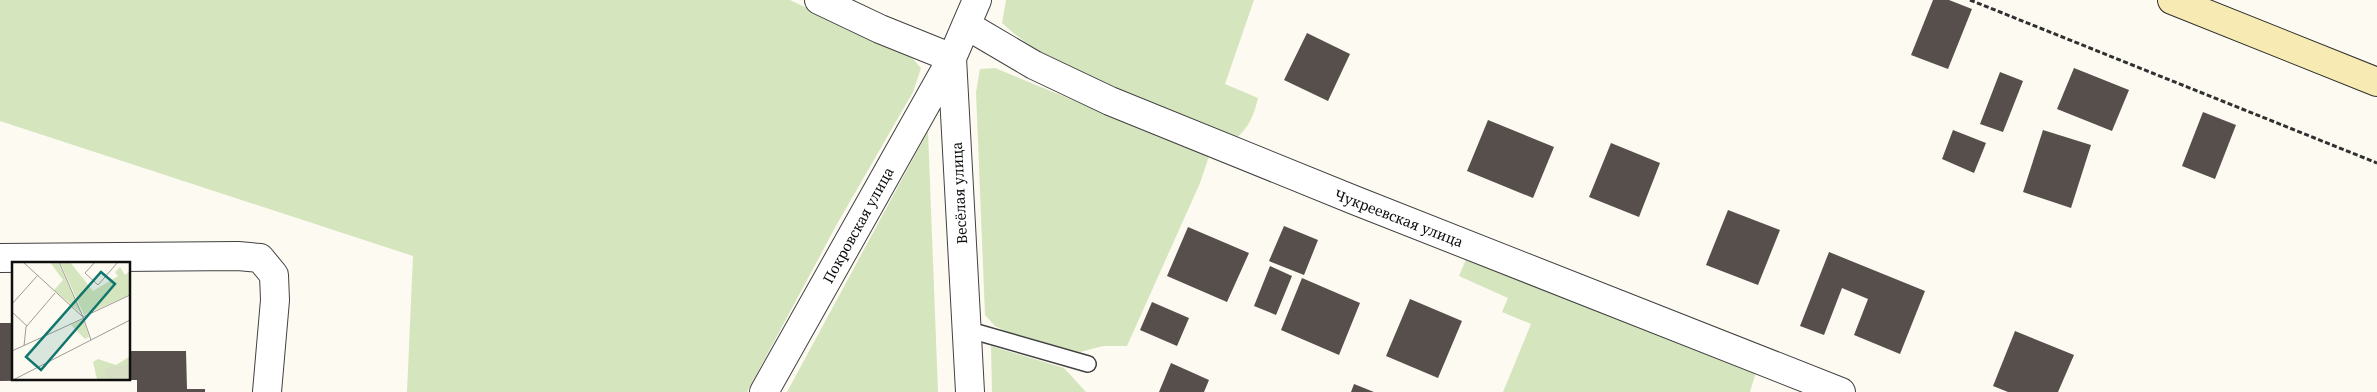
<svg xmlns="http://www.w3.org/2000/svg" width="2377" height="392" viewBox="0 0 2377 392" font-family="'Noto Serif',serif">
<rect width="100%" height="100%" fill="#fdfaf1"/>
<path fill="#d5e5be" d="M0 0H790L830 19 905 50 921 68 913 92 837 224 747 392H407L413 256 0 121Z
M1006 0H1254L1225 84 1258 98C1254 115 1249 128 1235 139 1156 107 1066 82 1002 23Z
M995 68 1209 156 1200 183 1127 346H1103L1080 352 1010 333 995 326 985 315 976 92 980 69Z
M928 131 938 392H787Z
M1467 257 1756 372 1750 392H1503L1531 324 1502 312 1508 298 1459 276Z
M991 346 1064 368 1086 392H992Z"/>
<path fill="#564f4c" d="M1933 0H1949L1972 9 1948 69 1911 55Z
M1307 33 1350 54 1328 101 1284 80Z
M2074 68 2129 90 2112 131 2057 109Z
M2000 72 2023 81 2003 132 1980 124Z
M2203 112 2236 125 2215 179 2182 166Z
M1488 120 1554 147 1533 198 1467 171Z
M1953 130 1986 143 1974 173 1942 159Z
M2043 130 2091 145 2071 208 2023 192Z
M1611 143 1660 163 1639 217 1589 197Z
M1728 210 1780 230 1758 285 1706 265Z
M1284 226 1318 240 1304 275 1269 261Z
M1188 227 1249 253 1227 302 1167 276Z
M1829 252 1925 291 1900 354 1854 335 1868 299 1842 288 1824 335 1800 326Z
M1270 266 1292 276 1276 315 1254 306Z
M1302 278 1360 303 1339 355 1281 330Z
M1410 299 1462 321 1438 378 1386 356Z
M1152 302 1189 318 1177 346 1140 330Z
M0 323H14V378H80V380L0 381Z
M2015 331 2074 355 2058 392H2008L1993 386Z
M129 351H186L187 389H205V392H137V380H129Z
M1171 363 1209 380 1204 392H1159Z
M1354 384 1374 392H1351Z"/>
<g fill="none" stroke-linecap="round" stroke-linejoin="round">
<g stroke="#414141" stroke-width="18">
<path id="service" d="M966 329 1088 364"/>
</g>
<g stroke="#414141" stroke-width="30">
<path id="minor" d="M966 25 1034 65 1110 101 1354 200 1841 392
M0 258 238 256 260 258 274 275 275 300 267 392
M764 392 952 58 880 29 819 0
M970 392 952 58 977 0"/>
</g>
<g stroke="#303030" stroke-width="30">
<path id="secondary" d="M2172 0 2377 82"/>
</g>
<path stroke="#303030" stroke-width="3" stroke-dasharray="5 2.5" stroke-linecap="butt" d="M1970 0 2377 163"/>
<use href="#service" stroke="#fff" stroke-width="15"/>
<use href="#minor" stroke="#fff" stroke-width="28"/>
<use href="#secondary" stroke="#f7eab3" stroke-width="28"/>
</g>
<g text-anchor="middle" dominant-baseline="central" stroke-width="5" stroke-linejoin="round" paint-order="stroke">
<g font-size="14" fill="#0e0e0e" stroke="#fff">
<text transform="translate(959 193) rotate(-93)">Весёлая улица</text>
<text transform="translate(1399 218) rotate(21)">Чукреевская улица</text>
<text transform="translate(858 225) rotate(-61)">Покровская улица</text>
</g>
</g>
<g transform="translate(12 262)">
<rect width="118" height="118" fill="#fdfaf1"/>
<path d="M38 0H46L69 51 42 28 51 18ZM48 0H58L81 29 106 14 103 10 108 5 113 13 117 10V33L72 53ZM71 57 77 75 73 77 59 63ZM117 95V117H85L81 100 86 97 104 103Z" fill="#d5e5be"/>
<path d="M117 103V117H95L92 111 96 105Z" fill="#d7dec4"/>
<path fill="none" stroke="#9d9c96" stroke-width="1" d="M11 0 71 55 79 78M47 0 71 55 118 33M83 0 73 11 86 23 106 0M0 42 26 13M0 50 15 64M12 84 14 65 43 31M0 89 72 56M1 118 118 58"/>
<path fill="#0f766e" fill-opacity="0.15" stroke="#0f766e" stroke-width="2.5" d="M89 10 103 22 29 108 14 95Z"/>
<rect width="118" height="118" fill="none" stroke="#0e0e0e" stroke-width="2.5"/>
</g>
</svg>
